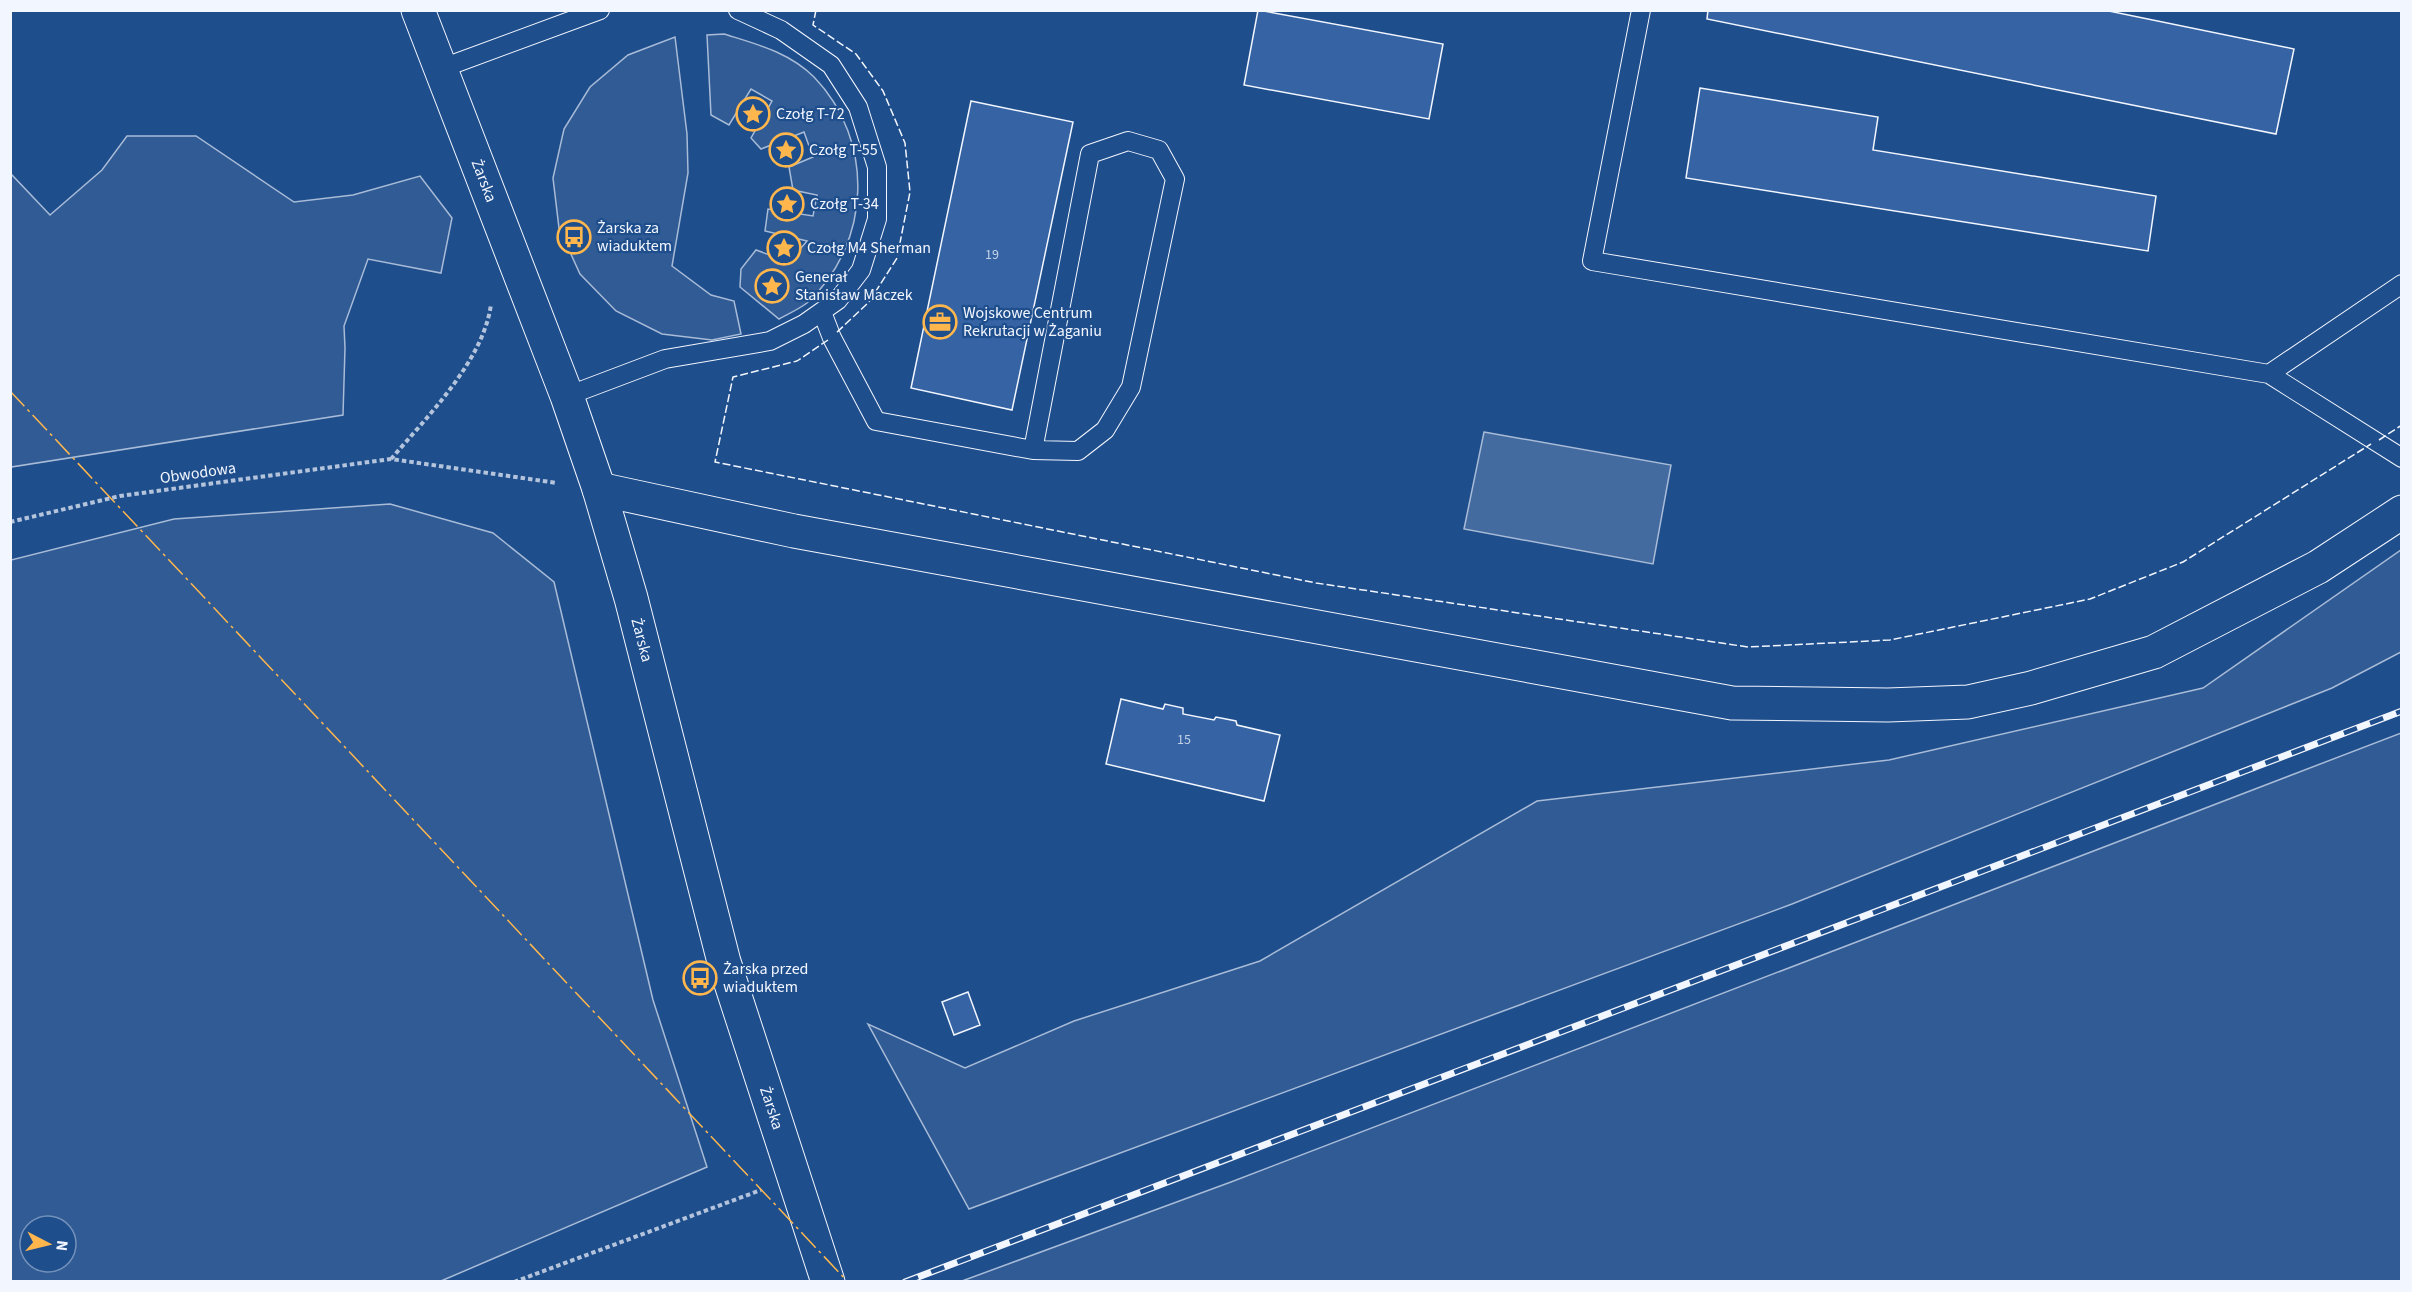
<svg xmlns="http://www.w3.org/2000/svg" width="2412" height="1292" viewBox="0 0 2412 1292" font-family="'Source Sans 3',sans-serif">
<rect width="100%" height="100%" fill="#1f4e8c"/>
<path fill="#305b95" stroke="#a8bbd7" stroke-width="1.5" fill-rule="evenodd" d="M724 34C756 44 789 52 814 77 875 140 872 243 807 303 799 309 788 314 779 319L740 287 741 269 756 250 789 262 807 241 765 231 768 209 813 216 817 195 793 190 789 167 813 157 804 132 761 149 751 138 772 101 751 89 729 125 711 115 707 35Z
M675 37 687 134 688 173 672 266 711 295 734 301 741 334 712 340 662 334 616 311 580 274 559 228 553 178 564 129 590 87 628 55Z
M127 136H196L294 202 353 195 420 176 452 218 441 273 368 259 344 326 345 348 343 415 11 467V174L50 215 102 170Z
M390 504 493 533 554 582 653 1000 707 1167 441 1281H11V560L174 519ZM30 1226H66V1262H30Z
M2401 550V652L2332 688 1792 904 969 1209 868 1024 965 1068 1074 1021 1260 961 1537 801 1889 760 2203 688Z
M2401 733V1281H962L1231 1182Z"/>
<path fill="#446ba0" stroke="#a8bbd7" stroke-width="1.5" d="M1484 432 1671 465 1653 564 1464 529Z"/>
<path fill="#3563a3" stroke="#f2f6ff" stroke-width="1.5" d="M1258 10 1443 44 1429 119 1244 85Z
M1708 10H2104L2294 49 2276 134 1707 19Z
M1700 88 1878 117 1873 150 2156 196 2148 251 1686 178Z
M971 101 1073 122 1012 410 911 388Z
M1121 699 1163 709 1165 704 1183 708V714L1214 720 1216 717 1236 721 1237 725 1280 735 1264 801 1106 764Z
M968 992 980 1025 954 1035 942 1002Z"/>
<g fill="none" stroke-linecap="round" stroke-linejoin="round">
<g stroke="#f2f6ff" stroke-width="20">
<path id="lane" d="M1641 10 1592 261 2269 374 2402 284
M440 69 600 10
M822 312 832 338 876 421 1033 450 1090 154 1128 141 1159 150 1175 179 1131 387 1105 430 1078 451 1033 450
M2269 374 2402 458
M567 396 665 359 770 341 804 324 838 300 861 270 877 219V167L858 107 831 65 781 30 738 10"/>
</g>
<g stroke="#f2f6ff" stroke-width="35">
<path id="street" d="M599 489 794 531 1732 703 1888 705 1968 702 2031 688 2154 652 2318 567 2402 512"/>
</g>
<g stroke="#f2f6ff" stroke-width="35">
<g id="primary">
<path id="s1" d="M418 10 567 396 599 489 631 598 724 962 828 1282"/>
</g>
</g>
<path stroke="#b3c4dc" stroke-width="4" stroke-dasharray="4.5 3" stroke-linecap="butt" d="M391 459C427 417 484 360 491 304
M10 522 120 496 391 459 557 483
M514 1282 761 1190"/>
<use href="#lane" stroke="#1f4e8c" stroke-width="18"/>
<use href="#street" stroke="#1f4e8c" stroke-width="33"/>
<use href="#primary" stroke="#1f4e8c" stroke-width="33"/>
<g stroke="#f2f6ff" stroke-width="7">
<path id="rail" d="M905 1282 2402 711"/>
</g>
<use href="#rail" stroke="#1f4e8c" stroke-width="4.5" stroke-dasharray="14" stroke-linecap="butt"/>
<path stroke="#f2f6ff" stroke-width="1.5" stroke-dasharray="8 3" stroke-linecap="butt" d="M816 10 813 25 856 54 883 91 905 143 910 192 897 258 869 302 835 334
M828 340 797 361 733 377 715 462 1316 583 1748 647 1890 640 2090 599 2183 562 2371 444
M2379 440 2402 425"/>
<path stroke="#ffb74d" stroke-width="1.5" stroke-dasharray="21 4.5 3 4.5" stroke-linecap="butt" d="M10 391 848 1282"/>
</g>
<defs>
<g id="sight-ring" transform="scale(1.725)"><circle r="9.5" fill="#1f4e8c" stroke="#ffb74d" stroke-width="1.5"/><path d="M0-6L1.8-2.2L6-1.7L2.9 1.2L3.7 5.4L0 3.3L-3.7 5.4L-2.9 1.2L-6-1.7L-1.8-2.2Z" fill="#ffb74d"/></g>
<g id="bus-ring" transform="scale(1.725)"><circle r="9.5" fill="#1f4e8c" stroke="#ffb74d" stroke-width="1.5"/><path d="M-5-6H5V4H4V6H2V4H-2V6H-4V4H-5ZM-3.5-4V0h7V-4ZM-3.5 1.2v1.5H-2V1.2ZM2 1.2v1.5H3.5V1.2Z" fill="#ffb74d"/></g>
<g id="office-ring" transform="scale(1.725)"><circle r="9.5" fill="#1f4e8c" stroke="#ffb74d" stroke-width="1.5"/><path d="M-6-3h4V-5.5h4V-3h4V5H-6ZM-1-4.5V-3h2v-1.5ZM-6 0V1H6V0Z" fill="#ffb74d"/></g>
</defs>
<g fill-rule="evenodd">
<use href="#sight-ring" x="753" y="114"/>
<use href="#sight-ring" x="786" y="150"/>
<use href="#sight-ring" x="787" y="204"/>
<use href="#bus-ring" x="574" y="237"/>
<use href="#sight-ring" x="784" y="248"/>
<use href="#sight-ring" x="772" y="286"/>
<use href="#office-ring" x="940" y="322"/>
<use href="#bus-ring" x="700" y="978"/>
</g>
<g text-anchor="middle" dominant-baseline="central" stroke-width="4.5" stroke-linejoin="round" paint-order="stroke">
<g font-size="14" fill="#c3d1e8">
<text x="992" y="255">19</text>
<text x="1184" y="740">15</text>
</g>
<g font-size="16" fill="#f2f6ff" stroke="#1f4e8c" text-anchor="start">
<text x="776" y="114">Czołg T-72</text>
<text x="809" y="150">Czołg T-55</text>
<text x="810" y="204">Czołg T-34</text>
<text x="597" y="228">Żarska za<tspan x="597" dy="18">wiaduktem</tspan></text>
<text x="807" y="248">Czołg M4 Sherman</text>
<text x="795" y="277">Generał<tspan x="795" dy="18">Stanisław Maczek</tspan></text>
<text x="963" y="313">Wojskowe Centrum<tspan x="963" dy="18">Rekrutacji w Żaganiu</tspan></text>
<text x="723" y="969">Żarska przed<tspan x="723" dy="18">wiaduktem</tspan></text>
</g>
<g font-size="16" fill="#f2f6ff" stroke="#1f4e8c">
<text stroke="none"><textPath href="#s1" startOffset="183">Żarska</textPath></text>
<text transform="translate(198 473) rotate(-8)">Obwodowa</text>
<text stroke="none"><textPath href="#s1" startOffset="669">Żarska</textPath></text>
<text stroke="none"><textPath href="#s1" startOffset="1155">Żarska</textPath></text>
</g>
</g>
<rect width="2412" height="1292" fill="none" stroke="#f2f6ff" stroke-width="24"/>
<g transform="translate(48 1244) rotate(97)"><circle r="28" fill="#1f4e8c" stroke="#7391ba" stroke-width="1.5"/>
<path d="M0-4.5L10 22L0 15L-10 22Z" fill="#ffb74d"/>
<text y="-9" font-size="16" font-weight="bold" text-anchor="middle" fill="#f2f6ff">N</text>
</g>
</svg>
